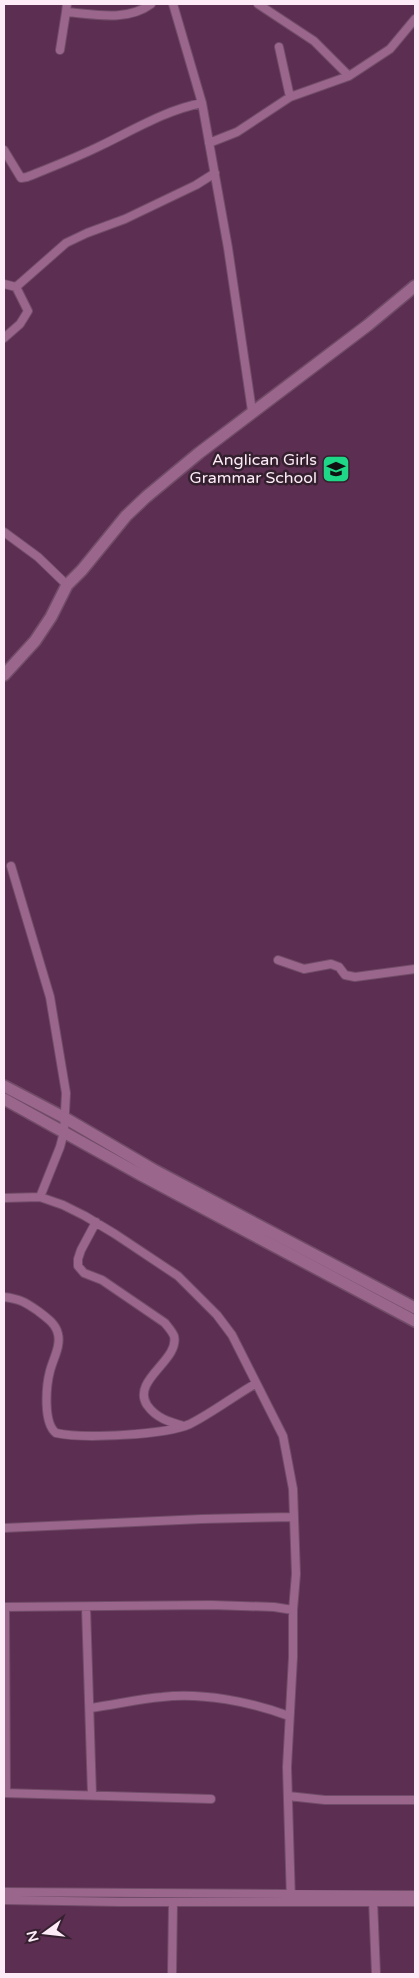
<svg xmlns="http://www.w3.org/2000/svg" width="419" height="1978" viewBox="0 0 419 1978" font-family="'Varela Round',sans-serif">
<rect width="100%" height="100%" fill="#5c2e51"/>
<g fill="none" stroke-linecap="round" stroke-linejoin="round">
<g stroke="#714c68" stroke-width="10">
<path id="street" d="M67 4 66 12C94 14 127 22 151 4
M173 4 202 103 228 248 252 411
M258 4 314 41 349 76
M279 47 290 97
M60 50 66 12
M209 143 237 132 290 97 349 76 390 49 415 19
M4 150 21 178 27 177C52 167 78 157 102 145 135 129 166 110 202 103
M4 284 16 287
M16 287 66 243 87 233 125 219 196 185 215 173
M4 338 20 324 28 311 16 287
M4 532 38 557 67 585
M11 866 50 997 66 1093 64 1132 60 1147 40 1197
M278 960 304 969 331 964 339 967 345 975 355 977 415 969
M4 1198 40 1197 63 1205 85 1216 115 1234 178 1276 217 1315 232 1335 283 1436 293 1489 296 1574 293 1610V1657L287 1767 291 1901
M96 1222 81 1250 78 1259V1266L84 1273 102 1280 165 1323C168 1327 172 1331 174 1336 180 1360 131 1380 147 1405 156 1418 169 1422 184 1426
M4 1297C20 1299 25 1302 38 1311 46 1317 56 1324 58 1334 61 1346 53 1359 50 1371 46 1386 43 1423 56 1433 82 1439 166 1435 190 1424 212 1413 234 1396 255 1384
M4 1528 202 1519 294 1517
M4 1607 211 1605 274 1607 293 1610
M5 1607 6 1793
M86 1607 92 1795
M90 1708C114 1705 138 1699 162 1697 201 1692 252 1702 289 1716
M4 1793 211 1799
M288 1796 325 1800H415
M4 1892 415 1895
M4 1900 119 1902H415
M373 1900 376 1974
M172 1974 173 1902"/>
</g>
<g stroke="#714c68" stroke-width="14">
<path id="secondary" d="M4 675 35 641 51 617 67 585 82 570 126 516 146 497 199 453 368 325 415 286
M4 1086 65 1118 154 1170 415 1308
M4 1099 141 1175 415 1321"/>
</g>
<use href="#street" stroke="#9a668c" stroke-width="8"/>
<use href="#secondary" stroke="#9a668c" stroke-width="11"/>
</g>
<defs>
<g id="school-square" transform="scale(1.4375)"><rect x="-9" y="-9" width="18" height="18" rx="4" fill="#1ed888" stroke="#35202f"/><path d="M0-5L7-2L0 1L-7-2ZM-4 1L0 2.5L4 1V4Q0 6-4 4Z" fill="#111"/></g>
</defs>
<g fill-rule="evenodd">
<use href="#school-square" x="336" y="469"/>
</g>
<g text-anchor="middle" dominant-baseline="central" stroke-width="5" stroke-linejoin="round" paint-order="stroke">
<g font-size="16" fill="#fdecf8" stroke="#35202f" text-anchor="end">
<text x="317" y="460">Anglican Girls<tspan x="317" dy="18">Grammar School</tspan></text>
</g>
</g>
<rect width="419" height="1978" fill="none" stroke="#fdecf8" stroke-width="10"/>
<g transform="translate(45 1933) rotate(255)" stroke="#35202f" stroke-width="4" paint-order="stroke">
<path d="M0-4L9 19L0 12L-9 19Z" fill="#fdecf8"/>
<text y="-8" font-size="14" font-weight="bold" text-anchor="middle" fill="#fdecf8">N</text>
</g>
</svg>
